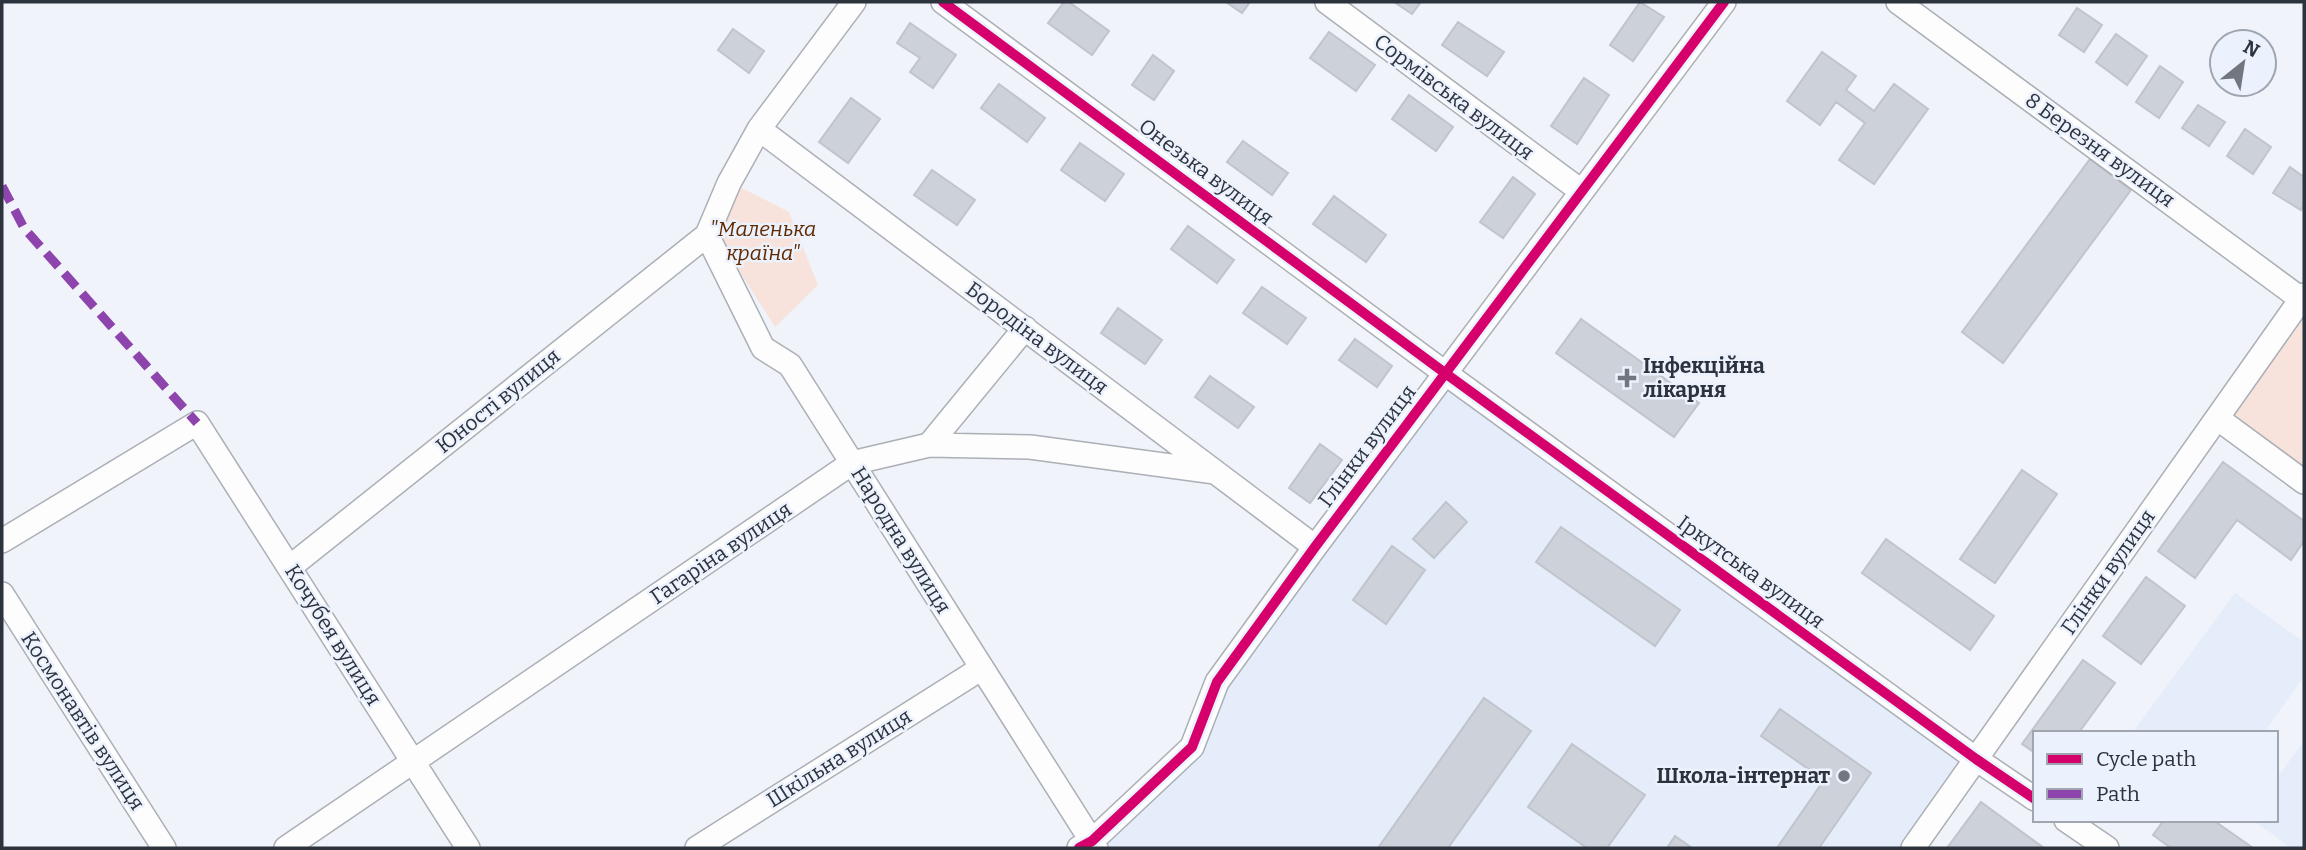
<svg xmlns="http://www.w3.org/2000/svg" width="2306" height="850" viewBox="0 0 2306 850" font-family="Bitter,serif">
<rect width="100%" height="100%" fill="#f0f3f9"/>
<path fill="#e5ecfa" d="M1445 373 1976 759 1913 848H1096L1191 747 1217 682Z
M2235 593 2304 642V676L2264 733H2134L2133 732Z
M2304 741V848H2291L2253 820H2276V779Z"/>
<path fill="#f7e3db" d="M734 184 789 212 818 285 775 327 714 231Z
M2304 298V482L2219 419Z"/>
<path fill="#cdd1d9" stroke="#c0c4cb" stroke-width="2" d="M1064 2H1069L1109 31 1092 55 1048 23Z
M1226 2H1250L1242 13Z
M1394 2H1421L1412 14Z
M1640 2 1664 17 1633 61 1610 45Z
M2077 8 2102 25 2084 52 2059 35Z
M1458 22 1504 52 1487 76 1442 45Z
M910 23 956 55 933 88 910 72 920 58 897 43Z
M733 29 764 51 749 73 718 50Z
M1329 32 1375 65 1356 91 1310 58Z
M2116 34 2147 56 2127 85 2096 62Z
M1822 52 1856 76 1846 90 1874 111 1894 84 1928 109 1874 184 1839 160 1865 123 1836 102 1820 125 1787 101Z
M1153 55 1174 71 1154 100 1132 85Z
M2160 66 2183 82 2159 118 2136 102Z
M1584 78 1609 95 1577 144 1551 126Z
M999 84 1045 118 1027 142 981 108Z
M1409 95 1453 127 1436 151 1392 119Z
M851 98 880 119 848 163 819 142Z
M2198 105 2225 122 2209 146 2182 128Z
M2245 129 2271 147 2253 174 2227 156Z
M1243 141 1288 173 1272 195 1227 162Z
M1080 143 1124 174 1105 201 1061 170Z
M2090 159 2131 190 2003 363 1962 332Z
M2290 167 2304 177V205L2301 210 2273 193Z
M932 170 975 200 957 225 914 195Z
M1513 177 1535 194 1503 238 1480 222Z
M1334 196 1386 235 1366 262 1313 224Z
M1188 226 1234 260 1217 283 1171 249Z
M1262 287 1306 318 1287 344 1243 313Z
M1118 308 1162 340 1145 364 1101 333Z
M1581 319 1699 403 1674 437 1556 353Z
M1355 339 1392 366 1377 387 1339 360Z
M1210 376 1254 407 1238 428 1195 397Z
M1320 444 1342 460 1310 503 1289 488Z
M2223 462 2304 521V541L2291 560 2237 520 2195 578 2158 551Z
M2022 470 2057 494 1995 583 1960 559Z
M1446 502 1467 522 1434 558 1413 539Z
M1561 527 1680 610 1655 646 1536 562Z
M1886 539 1994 616 1970 650 1862 573Z
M1392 546 1425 570 1386 624 1353 600Z
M2146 577 2185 606 2141 664 2103 636Z
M2083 660 2115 683 2080 731 2083 733H2035V753L2022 744Z
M1484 698 1531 731 1448 848H1378Z
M1780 709 1871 773 1819 848H1777L1824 780 1761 736Z
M1572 744 1645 795 1607 848H1587L1528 807Z
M1981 802 2044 848H1947Z
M2164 820H2213L2253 848H2171L2153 835Z
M1675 836 1692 848H1667Z"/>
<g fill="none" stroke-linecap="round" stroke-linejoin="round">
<g stroke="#abafb6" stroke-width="26">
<path id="minor" d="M943 2 1445 373 1976 759 2035 799
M1327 2 1581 191
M1898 2 2301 299
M759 129 1315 547
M707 235 763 348 790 365 1096 848
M707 235 729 183 759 129 854 2
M2217 418 2304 482
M929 445 1025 328
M2 541 197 423 468 848
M290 567 707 235
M2 594 164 848
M2066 820 2107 848
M286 848 852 463 929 445 1030 447 1215 472
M697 848 982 668
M1079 848 1092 841 1192 747 1217 682 1315 547 1724 2
M1913 848 2304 295"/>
</g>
<use href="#minor" stroke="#fdfdfe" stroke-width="23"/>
<path stroke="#8e44ad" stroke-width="9" stroke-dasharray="18 9" stroke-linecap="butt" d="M2 186 24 228 197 423"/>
<g stroke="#ecf2fd" stroke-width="15">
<path id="cycleway" d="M943 2 1445 373 1976 759 2035 799
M1079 848 1092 841 1192 747 1217 682 1315 547 1724 2"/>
</g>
<use href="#cycleway" stroke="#d6006c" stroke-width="10"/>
</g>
<g fill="#71767f" stroke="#ecf2fd" stroke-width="2.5">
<path d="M1623.5 367.5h7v7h7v7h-7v7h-7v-7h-7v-7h7z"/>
<circle cx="1844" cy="776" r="7"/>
</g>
<g text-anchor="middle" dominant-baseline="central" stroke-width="5" stroke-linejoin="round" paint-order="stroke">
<g font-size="21" fill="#2d333d" stroke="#ecf2fd">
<text transform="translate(1454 97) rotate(37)">Сормівська вулиця</text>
<text transform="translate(2100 150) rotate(36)">8 Березня вулиця</text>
<text transform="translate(1206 172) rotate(37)">Онезька вулиця</text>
<text transform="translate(1037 338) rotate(37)">Бородіна вулиця</text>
<text transform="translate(498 401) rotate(-39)">Юності вулиця</text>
<text transform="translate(1367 446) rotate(-53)">Глінки вулиця</text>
<text transform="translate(901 540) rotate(58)">Народна вулиця</text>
<text transform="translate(721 553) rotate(-34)">Гагаріна вулиця</text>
<text transform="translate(1751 572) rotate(36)">Іркутська вулиця</text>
<text transform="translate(2108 572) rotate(-55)">Глінки вулиця</text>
<text transform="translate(333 635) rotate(58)">Кочубея вулиця</text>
<text transform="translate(83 721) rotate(57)">Космонавтів вулиця</text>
<text transform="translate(839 758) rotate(-32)">Шкільна вулиця</text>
</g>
<g font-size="21" font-style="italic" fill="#622a01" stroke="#ecf2fd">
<text x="763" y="229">"Маленька<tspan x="763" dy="24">країна"</tspan></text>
</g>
<g font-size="21" font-weight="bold" fill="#2d333d" stroke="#ecf2fd" text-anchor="start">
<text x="1643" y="366">Інфекційна<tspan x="1643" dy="24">лікарня</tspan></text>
<text x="1830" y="776" text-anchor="end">Школа-інтернат</text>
</g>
</g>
<rect width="2306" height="850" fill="none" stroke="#2d333d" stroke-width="7"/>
<rect x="2033" y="731" width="245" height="91" fill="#ecf2fd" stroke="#a0a6b0" stroke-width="2"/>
<rect x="2047" y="754" width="35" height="10" fill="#d6006c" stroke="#a0a6b0" stroke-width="2"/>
<text x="2096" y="766" font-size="21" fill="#2d333d">Cycle path</text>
<rect x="2047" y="789" width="35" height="10" fill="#8e44ad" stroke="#a0a6b0" stroke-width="2"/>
<text x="2096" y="801" font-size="21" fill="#2d333d">Path</text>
<g transform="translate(2243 63) rotate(30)"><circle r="33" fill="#ecf2fd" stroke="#a0a6b0" stroke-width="2"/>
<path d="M0-5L12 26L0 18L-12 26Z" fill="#71767f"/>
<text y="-10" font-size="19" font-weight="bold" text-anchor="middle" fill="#2d333d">N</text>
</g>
</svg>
